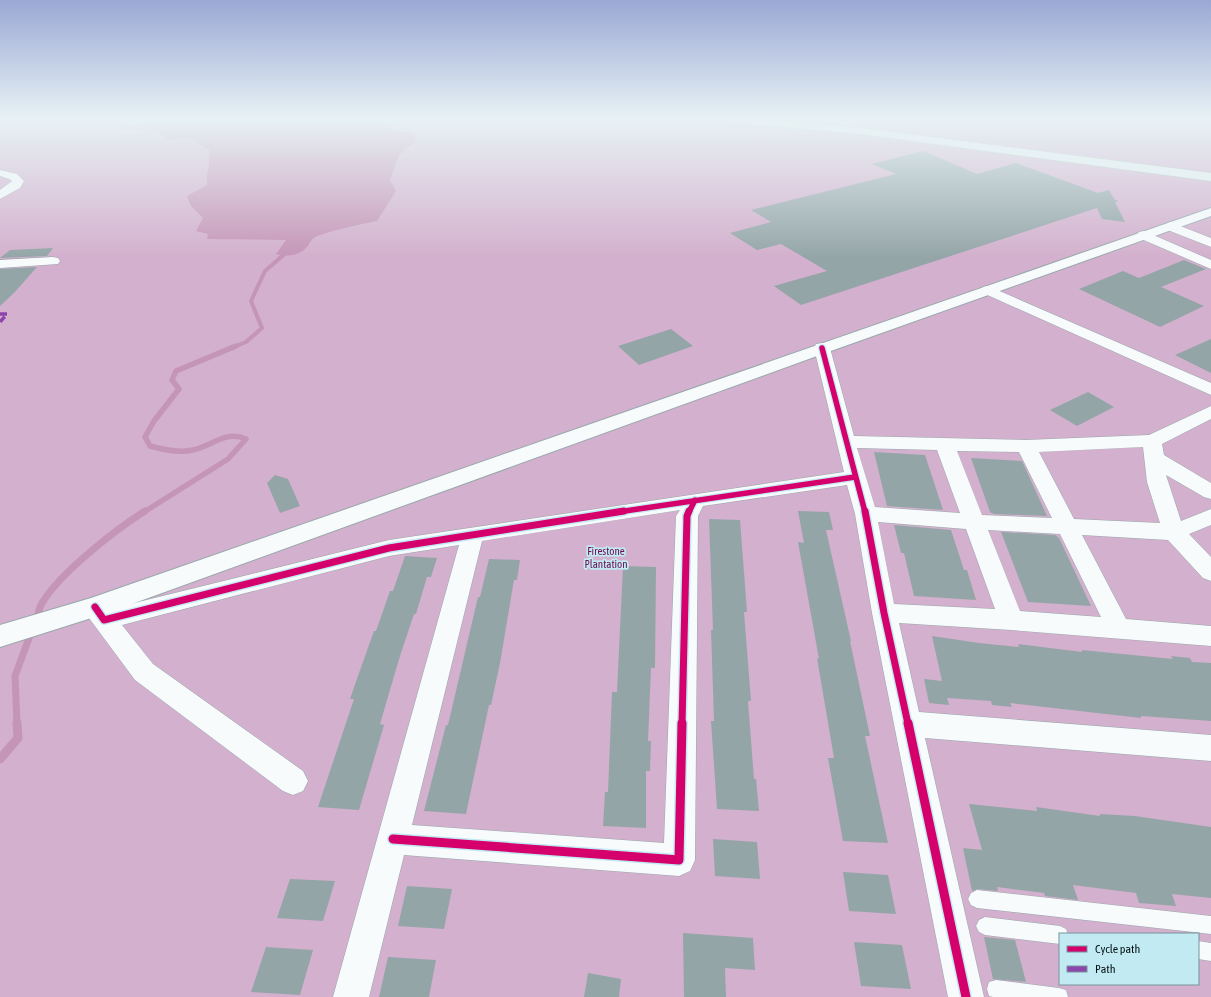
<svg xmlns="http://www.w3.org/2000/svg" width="1211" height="997" viewBox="0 0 1211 997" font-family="'Asap Condensed',sans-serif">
<rect width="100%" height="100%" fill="#cde3e8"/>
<path fill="#d3b0cd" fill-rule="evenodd" d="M0 119H1211V997H0ZM1060 934H1198V984H1060Z"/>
<path fill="#c595b7" d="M173 119H364L369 123 387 125 392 130 414 133 416 141 399 155 390 180 396 191 377 221C357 225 337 229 317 236 312 238 310 243 307 247 299 256 286 257 276 254L286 240 207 239 208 234 196 231 203 218 191 206 187 196 207 185C206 171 211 163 209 150L190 138 166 140 163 135 153 131 111 128H122Z"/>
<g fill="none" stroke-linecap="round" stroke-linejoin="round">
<path stroke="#c595b7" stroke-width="4" d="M234 347 246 342 262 328 251 301 265 271 288 251"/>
<path stroke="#c595b7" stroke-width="5.5" d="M144 512 228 459 246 439C226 430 212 446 193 450 179 453 164 450 150 446L145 437 154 421 179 389 172 380 176 371 236 346"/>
<path stroke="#c595b7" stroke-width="7" d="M36 620C38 615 39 608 42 603 60 573 115 530 145 511
M17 724 15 676 32 630"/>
<path stroke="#c595b7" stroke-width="9" d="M0 759 18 738 17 723"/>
</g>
<path fill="#94a5a8" d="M923 151 977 174 1016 163 1098 193 1109 190 1114 199 1118 201 1115 202 1125 222 1102 219 1097 208 801 305 774 286 827 271 781 244 757 250 730 233 771 222 751 210 896 174 872 164Z
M53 248 47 256 0 258 10 250Z
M1184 260 1206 269 1161 287 1204 306 1160 327 1079 289 1123 271 1139 278Z
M37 267 14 293 0 306V269Z
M671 329 693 346 639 365 618 346Z
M1211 339V373L1175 355Z
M1088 392 1114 407 1077 426 1050 410Z
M874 452 925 455 943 510 887 506Z
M971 458 1022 461 1047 516 994 514 990 512Z
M275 475 288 479 300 506 280 513 267 483Z
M798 511 829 512 833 530H826L851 641H850L870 736H865L888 843 843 841 828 758H834L817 658 819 659 798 542 804 543Z
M709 519 740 520 747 612H744L751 701H748L754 779H756L759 811 717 809 711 721H714L711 630H713Z
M894 525 951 530 964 570H967L976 600 914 596 904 553H901Z
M1001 532 1055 535 1059 538 1091 606 1028 602Z
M405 556 437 558 431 577H427L416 614H414L400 656 380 724 384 725 359 810 318 807 354 699H350L359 673 374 631H376L390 591H393Z
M489 559 520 560 517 580H514L500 663 491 705H489L466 814 424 811 446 725H448L478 597H480Z
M623 566 656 567 655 668H651L648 741H651L650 771H646V828L603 826 605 792H608L612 692H617Z
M932 636 979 643 1019 647 1018 644 1082 652V650L1173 659 1171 656 1190 658 1192 662 1211 663V721L1141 716V718L1010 703 1012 707 992 705 991 701 947 698 949 705 929 703 924 679 942 681Z
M969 804 1037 811 1036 807 1100 816V814L1135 816 1211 827V898L1172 894 1176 906 1139 903 1136 893 1073 885 1078 900 1045 896 1044 893 997 887 998 891 977 889 972 891 963 848 982 850Z
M713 839 757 842 760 879 715 876Z
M843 872 888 875 896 914 849 911Z
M290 879 335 881 323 921 277 918Z
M407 886 452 889 444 929 398 926Z
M683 933 753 938 755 970 725 968 726 997H684Z
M984 937 1015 940 1026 982 993 979Z
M854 942 902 945 911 989 861 986Z
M266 947 313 950 300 995 251 992Z
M388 957 436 960 429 997H379Z
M588 973 621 979 619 997H584Z"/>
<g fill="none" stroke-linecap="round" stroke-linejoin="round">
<g stroke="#97a8ab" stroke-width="1">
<path id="lane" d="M977 890 1211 916V934L977 908 971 905 968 899 971 893Z
M985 917 1060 926 1066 929 1068 934H1060V944L985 935 979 932 976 926 979 920Z
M1198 941 1211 943V961L1198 959Z
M996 980 1059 988 1066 990 1068 997H993L989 996 987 989 989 982Z"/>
</g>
<g stroke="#97a8ab" stroke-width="1">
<path id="street" d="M0 170 17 174 24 181 20 188 0 199V190L12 181 9 179 0 176Z
M1170 222 1211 238V247L1165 229 1163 226Z
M1144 231 1211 260V269L1139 238 1137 235 1139 232Z
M53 257 58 258 60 261 58 264 0 268V260Z
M988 286 1211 383V395L983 293 981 290 983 287Z
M822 343 828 344 830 348 854 436 1026 440 1149 435 1211 406V419L1162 444 1164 455 1211 483V499L1204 497 1166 475 1181 521 1211 509V525L1189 534 1211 557V581L1203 578 1168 540 1082 535 1126 619 1211 626V646L1011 630 899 623 919 712 1211 735V761L925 738 984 997H948L872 613 855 514 847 485 703 506 698 516 695 860 690 871 679 876 404 855 369 997H333L459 545 389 556 122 625 153 664 303 771 308 781 303 791 293 795 283 791 135 680 86 614 83 607 86 600C98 597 103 599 110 609L389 540 844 472 814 348 816 344ZM1143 447 1147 482 1160 523 1074 519 1039 452ZM857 448 937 450 960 513 875 507ZM957 451 1019 452 1052 518 982 515ZM680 510 676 516 664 843 412 825 482 541ZM878 522 966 529 995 609 894 604ZM988 530 1060 534 1101 617 1020 611Z"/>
</g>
<g stroke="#97a8ab" stroke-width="2">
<path id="secondary" d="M1211 208V216L828 352 104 614 0 647V625L91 598Z"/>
</g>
<g stroke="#b6c1c4" stroke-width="2">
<path id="primary" d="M723 119H759L860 128 1211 173V181L860 134 728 122Z"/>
</g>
<use href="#lane" fill="#f8fbfc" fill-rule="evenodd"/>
<use href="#street" fill="#f8fbfc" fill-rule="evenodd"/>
<use href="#secondary" fill="#f8fbfc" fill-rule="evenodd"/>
<use href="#primary" fill="#e5f0f1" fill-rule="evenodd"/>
<path stroke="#8e44ad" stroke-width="3.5" stroke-dasharray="7 3.5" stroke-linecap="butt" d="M0 314H7L0 322"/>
<g stroke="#c2eaf3" stroke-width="8">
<path id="cycleway-far2" d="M822 348 865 512
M618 512 855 477
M689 512 695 500"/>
</g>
<g stroke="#c2eaf3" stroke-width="10">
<path id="cycleway-far1" d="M865 511 884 613 908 724
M95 607 104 620 389 548 624 511
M682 724 687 516 689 511"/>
</g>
<g stroke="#c2eaf3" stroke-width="12">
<path id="cycleway" d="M908 723 966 997
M393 839 679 860 682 723"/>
</g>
<use href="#cycleway-far2" stroke="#d6006c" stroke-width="5.5"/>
<use href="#cycleway-far1" stroke="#d6006c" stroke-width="7"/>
<use href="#cycleway" stroke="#d6006c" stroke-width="9"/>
</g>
<linearGradient id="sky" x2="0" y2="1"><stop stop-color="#9aa8d4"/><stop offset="0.46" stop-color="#e8f2f5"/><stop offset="1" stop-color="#e8f2f5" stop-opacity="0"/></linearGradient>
<rect width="1211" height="258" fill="url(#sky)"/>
<g text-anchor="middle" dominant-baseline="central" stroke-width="3.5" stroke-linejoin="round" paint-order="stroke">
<g font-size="11" fill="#6d0b51" stroke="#c2eaf3">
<text x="606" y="551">Firestone<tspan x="606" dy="13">Plantation</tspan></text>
</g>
</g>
<rect x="1059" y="933" width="140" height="52" fill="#c2eaf3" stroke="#76949b"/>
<rect x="1067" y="946" width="20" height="6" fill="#d6006c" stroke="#76949b"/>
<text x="1095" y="953" font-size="12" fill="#051316">Cycle path</text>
<rect x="1067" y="966" width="20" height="6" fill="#8e44ad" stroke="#76949b"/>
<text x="1095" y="973" font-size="12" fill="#051316">Path</text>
</svg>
